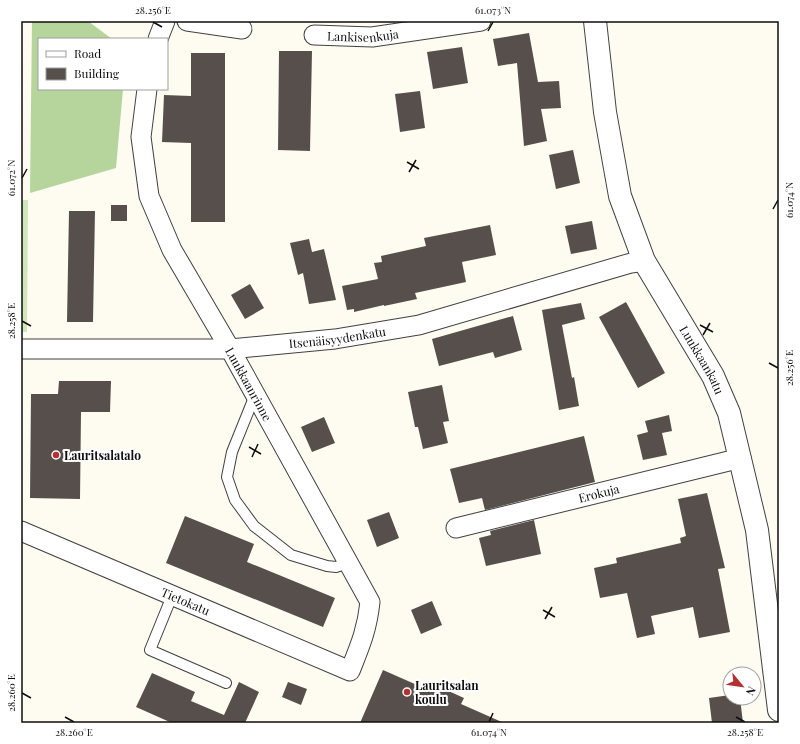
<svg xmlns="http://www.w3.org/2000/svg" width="800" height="744" viewBox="0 0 800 744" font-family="'Playfair Display',serif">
<rect width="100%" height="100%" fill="#fefbf0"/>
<path fill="#d1e6bb" d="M21 200H28L27 332H21Z"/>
<path fill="#b5d59c" d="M32 21H88L112 39H39V89H123L116 168 30 193Z"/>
<path fill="#564f4b" d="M529 33 538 82 559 81 561 108 541 109 547 141 524 146 517 63 498 66 493 39Z
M462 47 468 83 433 89 427 52Z
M279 51H312L310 151 278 150Z
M191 53H225V222H191V143L162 142 164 95 191 96Z
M420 91 425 128 400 132 395 94Z
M573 150 580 183 556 189 549 155Z
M111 205H127V221H111Z
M69 211H95L93 322H67Z
M592 221 597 249 571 254 565 226Z
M490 225 496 255 462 262 466 282 415 293 417 299 384 306V305L354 312V309L347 310 342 286 378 279 374 263 382 262 381 256 426 246 424 238Z
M309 239 312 252 324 249 336 300 309 304 303 273 298 275 290 243Z
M250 284 264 308 245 319 231 295Z
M626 302 665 373 638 388 599 317Z
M581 303 585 319 562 325 572 378 574 377 579 406 559 410 542 310Z
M513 316 522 350 495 358 493 352 439 366 432 339Z
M59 381H111L110 412H81L80 499 30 498 31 394H58Z
M442 385 449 421 443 422 448 443 423 449 418 427H415L408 392Z
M669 415 672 431 662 433 667 455 643 460 637 435 648 432 645 421Z
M324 417 335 443 312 452 301 427Z
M584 436 595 482 485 510 482 498 459 503 450 469Z
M707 493 725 568 718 569 730 632 699 638 693 607 651 616 655 634 637 638 627 593 600 598 594 568 617 563 616 558 681 543 680 538 686 536 678 499Z
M389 512 399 538 377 547 367 520Z
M185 516 254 544 247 562 335 598 323 627 166 563Z
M534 520 541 554 486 566 479 538 491 535 490 531Z
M432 601 442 625 421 634 411 610Z
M383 670 433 692 435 685 464 698 461 704 504 723H360Z
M152 673 195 692 191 701 224 715 239 682 259 692 245 723H172L136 707Z
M288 682 307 689 301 705 282 697Z
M730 695V698H740L743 723H712L709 698Z"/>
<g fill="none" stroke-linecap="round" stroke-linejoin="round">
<g stroke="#414141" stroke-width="12">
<path id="service" d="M255 395 232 452 227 477 235 500 254 526 291 555 327 566 336 567 348 563
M172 596 150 650 226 683"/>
</g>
<g stroke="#414141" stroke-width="21">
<g id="minor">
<path d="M187 21 242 29"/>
<path id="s1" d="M314 35 372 37 481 21"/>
<path d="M158 39 165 21"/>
<path id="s2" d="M21 349H230L335 339 419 325 631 263 644 261"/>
<path id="s3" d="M456 528 741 458"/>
<path id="s4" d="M21 531 350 671C360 646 367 630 370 602L230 349 172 250 149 196 141 137 147 89"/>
</g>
</g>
<g stroke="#414141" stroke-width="24">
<g id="tertiary">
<path id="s5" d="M595 21 605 112 620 196 644 261 713 376 729 413 757 530 779 710"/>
</g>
</g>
<use href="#service" stroke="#fff" stroke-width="10"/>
<use href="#minor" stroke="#fff" stroke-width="19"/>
<use href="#tertiary" stroke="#fff" stroke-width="22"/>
</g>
<path fill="none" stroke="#0e0e0e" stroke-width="1.5" d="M153 22 162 27M488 31 493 22M407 162 419 169M409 172 416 160M22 178 27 169M773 209 778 200M22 321 31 326M700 325 713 332M703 335 710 323M769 363 778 368M249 447 261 454M252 457 258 444M543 610 555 617M545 619 552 607M22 693 31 698M65 717 74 722M736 717 745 722M489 722 493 713"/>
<g fill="#b33034" stroke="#fff" stroke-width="1.5">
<circle cx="56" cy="455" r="4"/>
<circle cx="407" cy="692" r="4"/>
</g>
<g text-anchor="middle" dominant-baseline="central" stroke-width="4" stroke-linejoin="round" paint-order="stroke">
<g font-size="12" fill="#0e0e0e" stroke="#fff">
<text stroke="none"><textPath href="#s1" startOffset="49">Lankisenkuja</textPath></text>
<text stroke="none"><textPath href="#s2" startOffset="317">Itsenäisyydenkatu</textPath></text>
<text stroke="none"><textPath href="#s5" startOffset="361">Luukkaankatu</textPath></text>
<text transform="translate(249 384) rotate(61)">Luukkaanrinne</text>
<text stroke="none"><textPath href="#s3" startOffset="147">Erokuja</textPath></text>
<text stroke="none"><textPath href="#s4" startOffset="179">Tietokatu</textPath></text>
</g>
<g font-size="12" font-weight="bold" fill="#0e0e0e" stroke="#fff" text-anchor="start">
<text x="64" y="455">Lauritsalatalo</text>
<text x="415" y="685">Lauritsalan<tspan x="415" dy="14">koulu</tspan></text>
</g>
</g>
<rect width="800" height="744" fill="none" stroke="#ffffff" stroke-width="44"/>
<rect x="38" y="38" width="130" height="52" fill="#ffffff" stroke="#9f9f9f"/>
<rect x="46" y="51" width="20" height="6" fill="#ffffff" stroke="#9f9f9f"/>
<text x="74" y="58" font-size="12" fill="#0e0e0e">Road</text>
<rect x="46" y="68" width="20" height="12" fill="#564f4b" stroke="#9f9f9f"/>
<text x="74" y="78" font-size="12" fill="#0e0e0e">Building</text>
<g transform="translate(742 686) rotate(119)"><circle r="19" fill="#ffffff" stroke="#9f9f9f"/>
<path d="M0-3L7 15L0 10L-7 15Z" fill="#b33034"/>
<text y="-6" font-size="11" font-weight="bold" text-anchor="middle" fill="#0e0e0e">N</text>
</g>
<rect x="22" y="22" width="756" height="700" fill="none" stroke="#0e0e0e" stroke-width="1.5"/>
<g font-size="10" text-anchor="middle" fill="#0e0e0e">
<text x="153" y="14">28.256°E</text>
<text x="493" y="14">61.073°N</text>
<text transform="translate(11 178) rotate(-90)" y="4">61.072°N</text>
<text transform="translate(789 200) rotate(-90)" y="4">61.074°N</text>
<text transform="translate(11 321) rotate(-90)" y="4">28.258°E</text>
<text transform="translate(789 368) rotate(-90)" y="4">28.256°E</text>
<text transform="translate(11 693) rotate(-90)" y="4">28.260°E</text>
<text x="74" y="736">28.260°E</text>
<text x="489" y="736">61.074°N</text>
<text x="745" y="736">28.258°E</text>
</g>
</svg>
